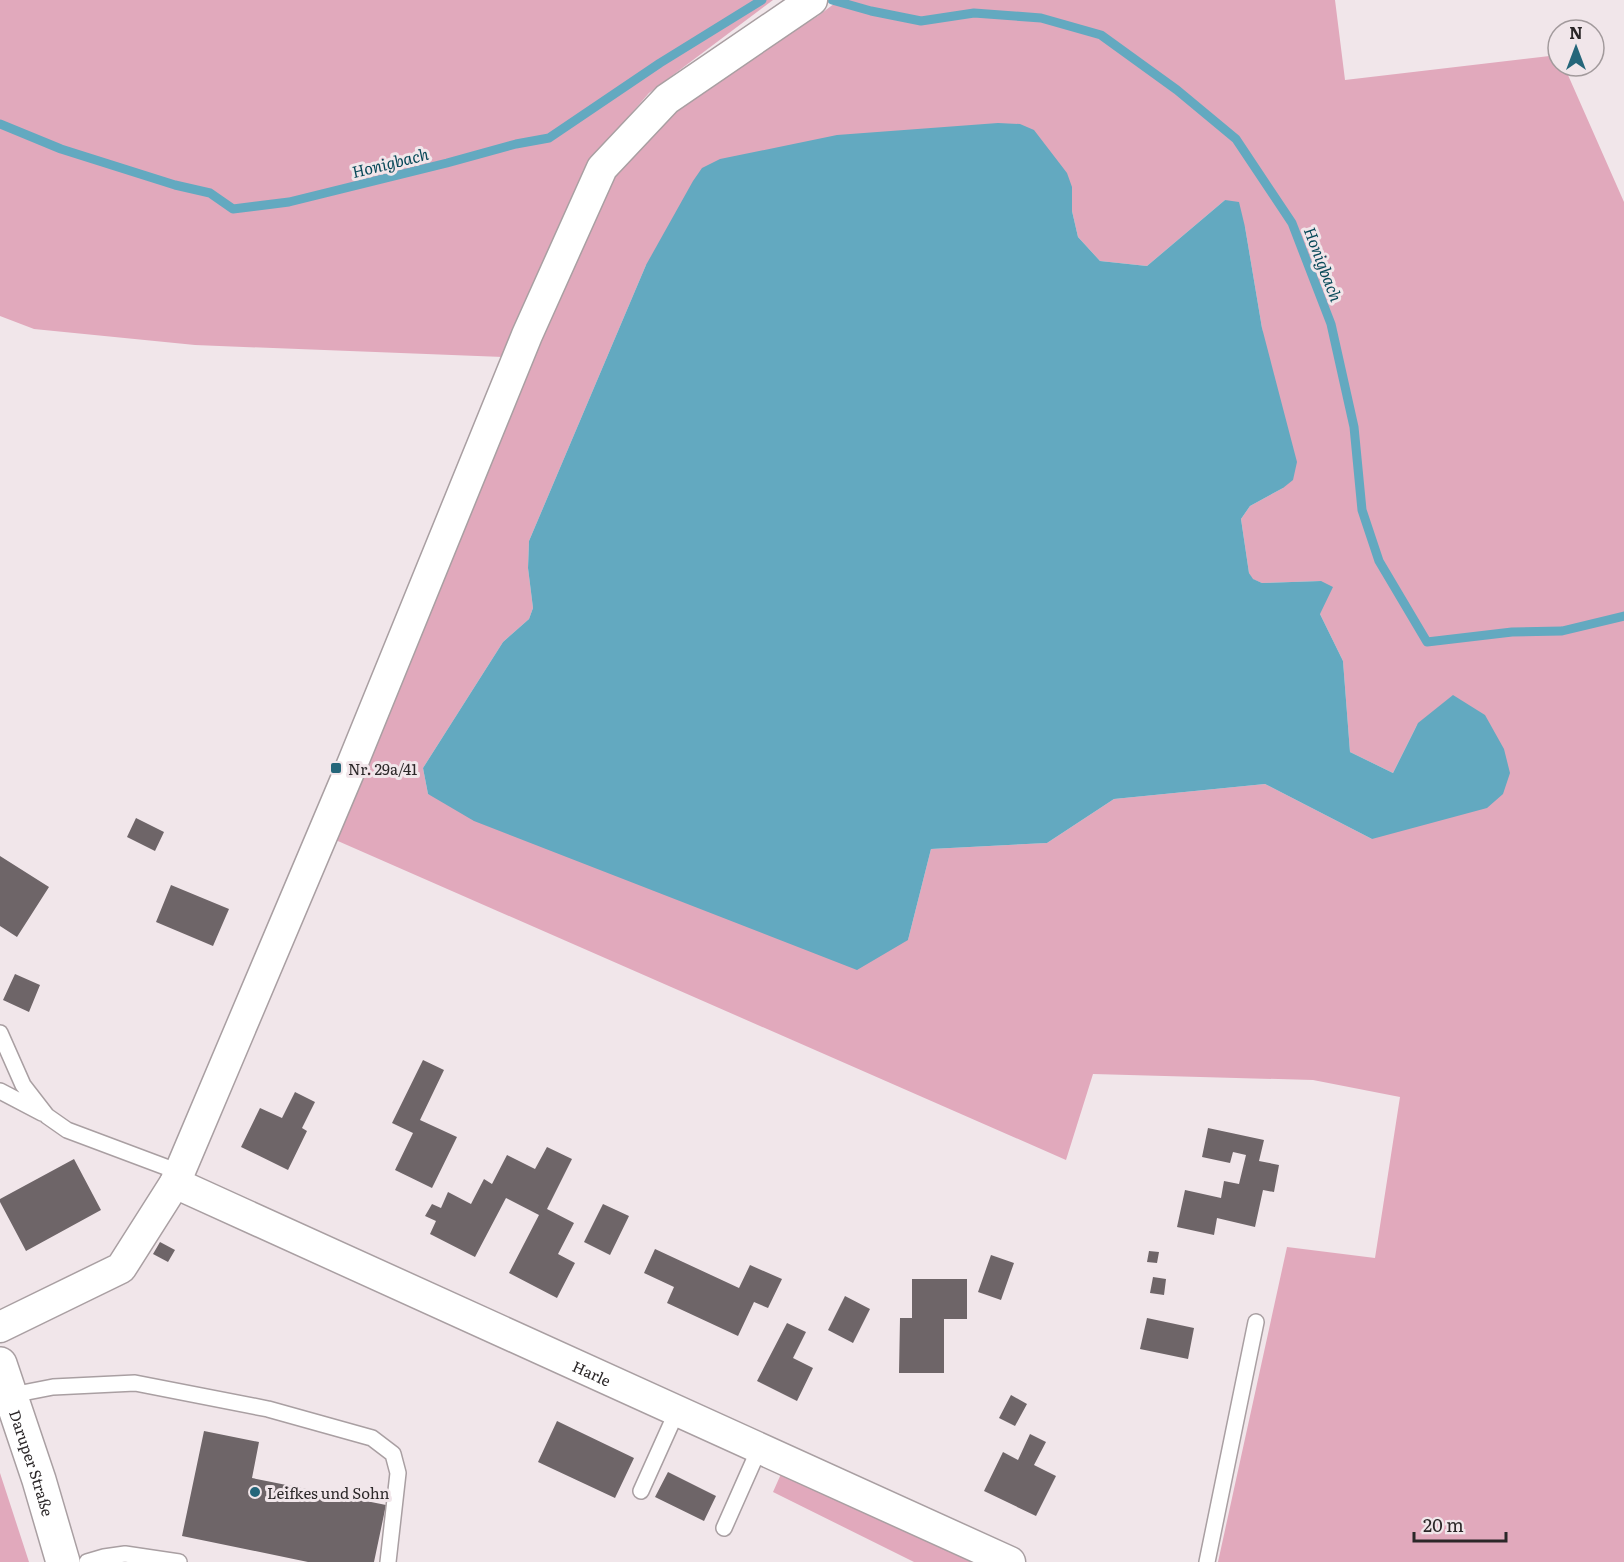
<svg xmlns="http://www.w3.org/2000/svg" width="1624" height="1562" viewBox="0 0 1624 1562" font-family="Literata,serif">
<rect width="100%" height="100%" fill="#f1e6ea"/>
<path fill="#e1a9bc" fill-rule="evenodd" d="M0 0H773L649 93 592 159 503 357 195 345 34 329 0 316Z
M839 0H1335L1345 80 1558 55V66H1564L1624 202V1562H1218L1287 1247 1375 1258 1400 1097 1313 1080 1093 1074 1066 1160 331 838 605 180 674 106 818 16ZM1072 187V211L1078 237 1100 261 1147 266 1225 200 1245 227 1262 328 1283 488 1250 506 1241 519 1249 573 1252 579 1262 583 1321 581 1320 614 1343 661 1350 752 1393 773 1418 723 1372 839 1265 784 1114 799 1047 843 931 849 908 940 428 794 423 768 503 642 529 619 533 608 528 568 529 541 646 265Z
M0 1473 29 1562H0Z
M781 1474 977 1562H914L773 1492Z"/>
<path fill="#63a9c0" d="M998 123 1020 124 1034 130 1067 173 1072 187V211L1078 237 1100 261 1147 266 1225 200 1239 202 1245 227 1262 328 1297 462 1293 480 1283 488 1250 506 1241 519 1249 573 1253 579 1262 583 1321 581 1333 587 1320 614 1343 661 1350 752 1393 773 1418 723 1453 695 1485 715 1504 749 1510 773 1503 794 1487 808 1372 839 1265 784 1114 799 1047 843 931 849 908 940 857 970 474 821 428 794 423 768 503 642 529 619 533 608 528 568 529 541 646 265 693 181 702 168 720 159 837 135Z"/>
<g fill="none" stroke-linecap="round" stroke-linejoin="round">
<path stroke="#63a9c0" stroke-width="9" d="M832 0 871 11 921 21 974 13 1041 18 1101 35 1177 90 1236 139 1292 223 1331 324 1354 427 1362 510 1379 561 1427 642 1512 632 1562 631 1624 616
M0 124 61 149 175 185 210 193 233 209 289 202 447 163 516 144 549 138 660 63 762 0"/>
</g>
<path fill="#6e6568" d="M136 818 164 832 155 851 127 837Z
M0 856 49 887 17 937 0 926Z
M171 885 229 909 213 946 156 922Z
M15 974 40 985 29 1012 3 1000Z
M423 1060 444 1070 420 1120 457 1137 432 1188 395 1170 413 1133 392 1123Z
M295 1092 315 1102 302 1128 307 1131 288 1170 241 1147 260 1108 282 1118Z
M1208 1128 1264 1140 1259 1161 1279 1165 1274 1192 1263 1190 1255 1227 1217 1218 1214 1235 1177 1227 1185 1190 1221 1198 1224 1181 1239 1184 1246 1155 1233 1152 1230 1163 1202 1157Z
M547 1147 572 1159 547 1209 574 1223 558 1254 575 1263 557 1298 509 1273 539 1215 506 1198 475 1257 430 1234 436 1221 425 1216 432 1204 441 1208 448 1192 471 1204 484 1179 492 1184 507 1155 535 1169Z
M74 1159 101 1210 26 1251 0 1202V1199Z
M603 1204 629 1216 610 1255 584 1242Z
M160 1242 175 1250 168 1262 153 1254Z
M655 1249 739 1288 750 1265 782 1279 768 1308 754 1302 738 1336 667 1303 674 1287 644 1273Z
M1149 1251 1159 1252 1157 1263 1147 1262Z
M991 1255 1014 1263 1001 1300 978 1292Z
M1153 1277 1166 1279 1164 1295 1150 1293Z
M912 1279H967V1319H944V1373H899L900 1318H912Z
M845 1296 870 1309 853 1343 828 1330Z
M1147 1318 1194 1328 1188 1359 1140 1349Z
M787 1323 806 1332 793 1358 813 1368 797 1401 757 1381Z
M1011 1395 1027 1404 1015 1426 999 1418Z
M557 1421 634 1458 615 1498 538 1462Z
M204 1431 259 1442 252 1478 386 1505 374 1562H308L182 1536Z
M1030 1434 1046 1442 1034 1465 1056 1476 1036 1516 984 1491 1003 1452 1018 1460Z
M668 1472 716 1496 704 1521 655 1497Z"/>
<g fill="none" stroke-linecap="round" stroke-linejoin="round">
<g stroke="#a99fa2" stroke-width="18">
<path id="service" d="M0 1033 23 1085 47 1116 67 1130 179 1172
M0 1091 42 1113
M12 1395 53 1387 135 1383 268 1409 372 1438 393 1454 398 1473 388 1562
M641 1491 677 1411
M724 1528 759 1449
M87 1562 104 1557 125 1554 179 1562
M1207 1562 1256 1322"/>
</g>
<g stroke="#a99fa2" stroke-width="33">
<g id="minor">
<path id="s1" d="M175 1183 1010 1562"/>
<path d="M0 1327 121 1268 175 1183 349 772 527 335 602 168 667 99 812 0"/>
</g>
</g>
<g stroke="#a99fa2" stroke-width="36">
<g id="tertiary">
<path id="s2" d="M0 1364 39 1480 63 1562"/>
</g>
</g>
<use href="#service" stroke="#fff" stroke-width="15"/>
<use href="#minor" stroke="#fff" stroke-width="30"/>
<use href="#tertiary" stroke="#fff" stroke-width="33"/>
</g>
<g fill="#25667a" stroke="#f1e6ea" stroke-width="2">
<rect x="330" y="762" width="12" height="12" rx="3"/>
<circle cx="255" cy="1492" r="6"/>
</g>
<g text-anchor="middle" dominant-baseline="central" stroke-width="6" stroke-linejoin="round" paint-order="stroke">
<g font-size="15" fill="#2b2728" stroke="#f1e6ea" text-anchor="start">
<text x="348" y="768">Nr. 29a/41</text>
<text x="267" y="1492">Leifkes und Sohn</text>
</g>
<g font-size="15" fill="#2b2728" stroke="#f1e6ea">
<text stroke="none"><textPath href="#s1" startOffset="458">Harle</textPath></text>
<text stroke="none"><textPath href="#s2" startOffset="104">Daruper Straße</textPath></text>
</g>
<g font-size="16" font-style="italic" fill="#074858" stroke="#f1e6ea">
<text transform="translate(390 162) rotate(-14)">Honigbach</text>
<text transform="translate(1324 264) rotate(69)">Honigbach</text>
</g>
</g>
<g transform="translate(1576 48)"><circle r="28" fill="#f1e6ea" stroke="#a29a9c" stroke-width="1.5"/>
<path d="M0-4.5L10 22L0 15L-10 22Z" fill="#25667a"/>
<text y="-9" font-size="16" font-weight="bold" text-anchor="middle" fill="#2b2728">N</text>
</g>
<path d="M1414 1532v9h92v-9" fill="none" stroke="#2b2728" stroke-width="3"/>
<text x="1423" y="1532" font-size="18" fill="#2b2728" stroke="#f1e6ea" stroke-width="4.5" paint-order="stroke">20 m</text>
</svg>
